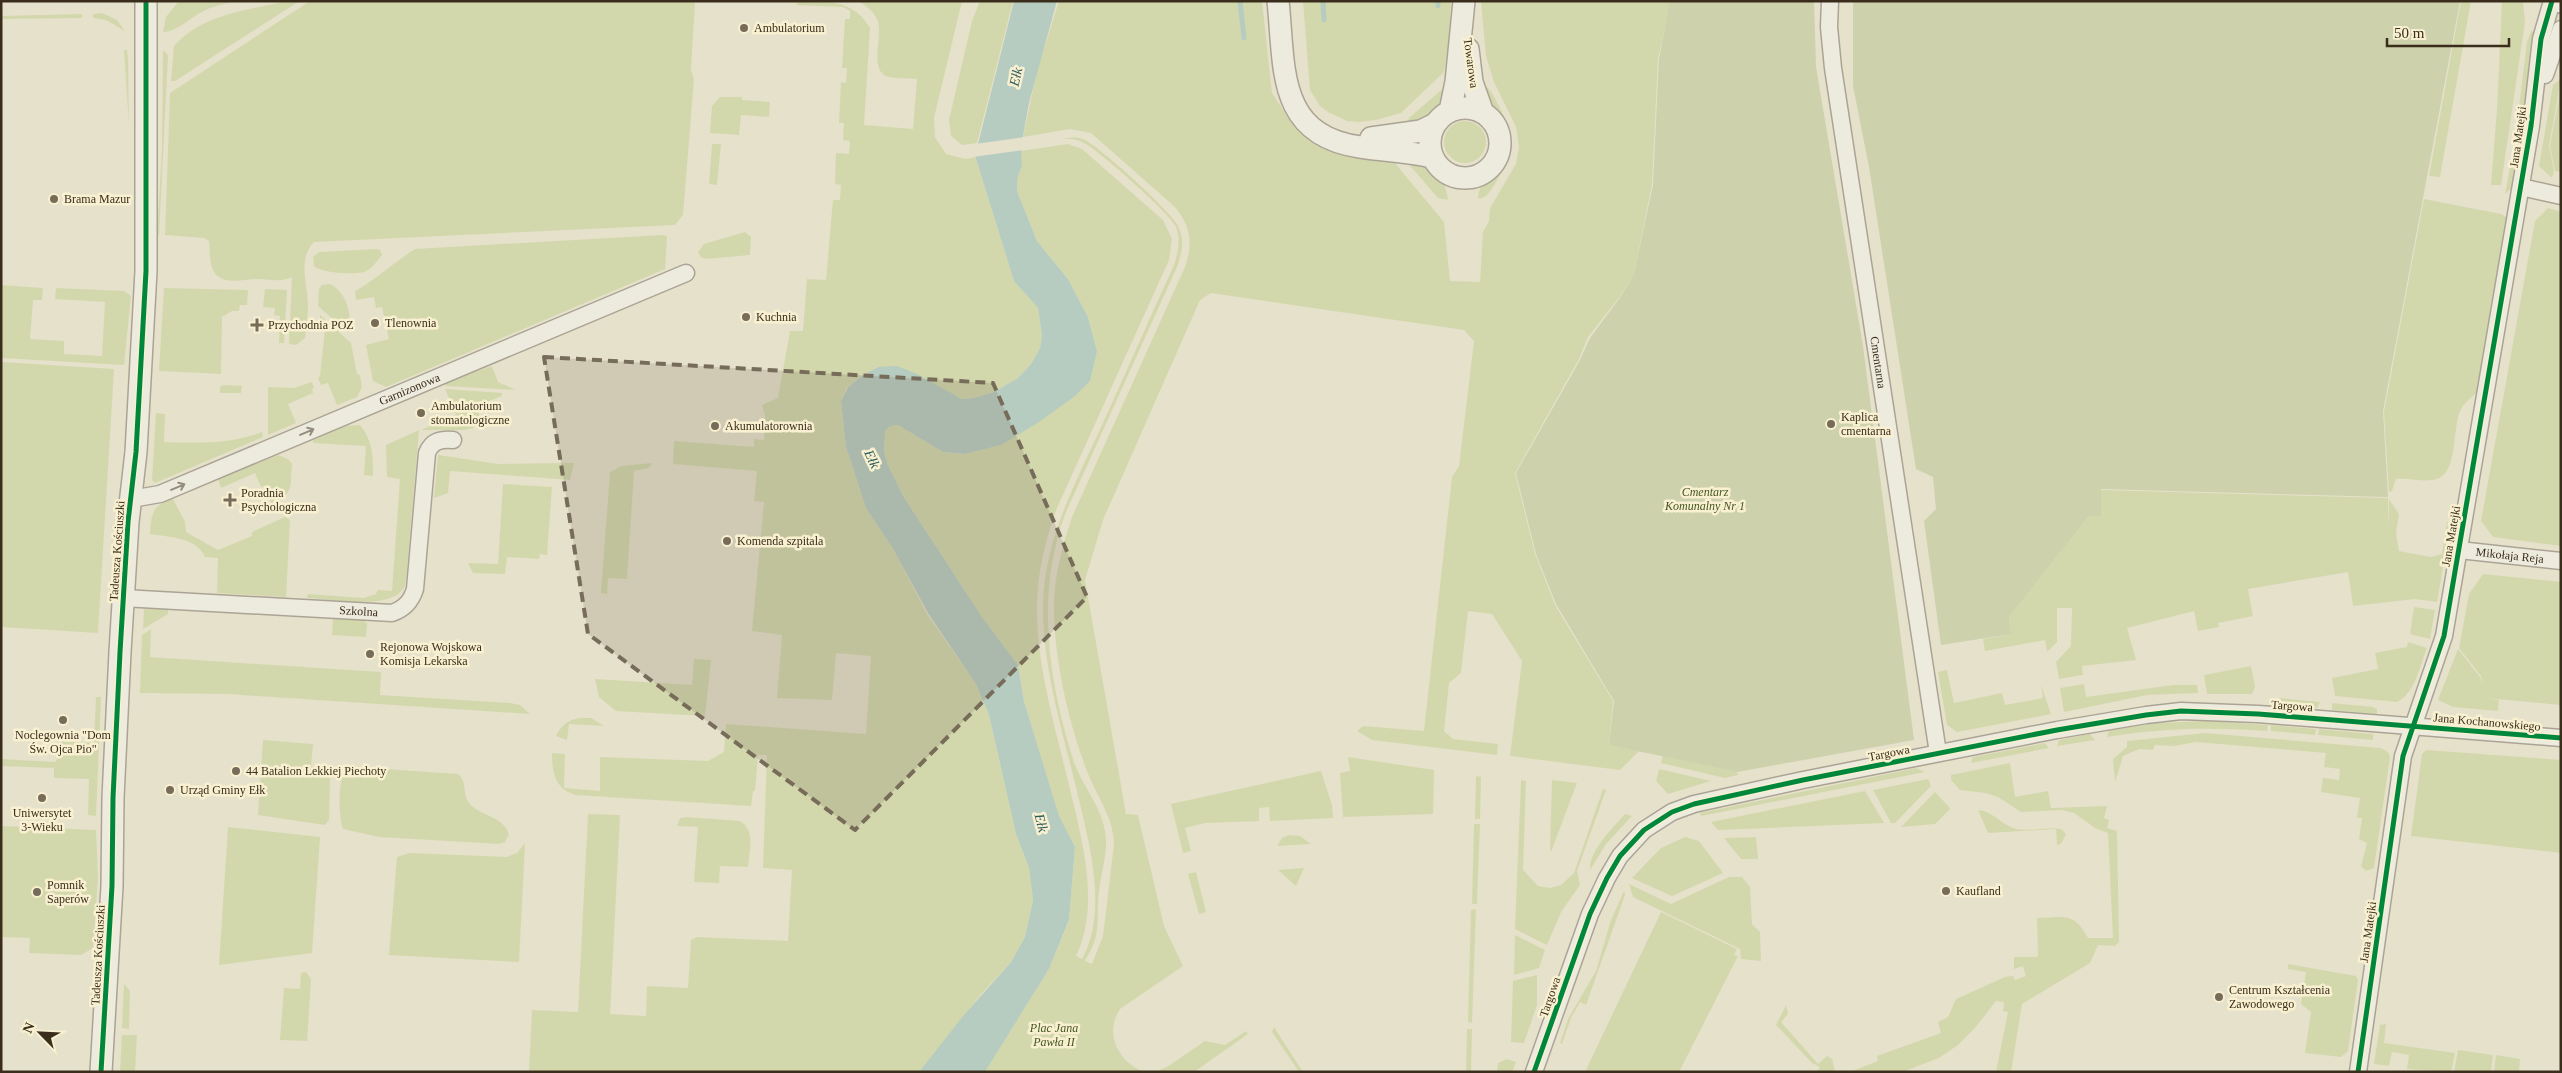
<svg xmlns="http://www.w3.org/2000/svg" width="2562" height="1073" viewBox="0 0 2562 1073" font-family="Georgia,serif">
<rect width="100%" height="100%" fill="#e6e1cb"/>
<path fill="#d3d8ac" d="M236 1C224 4 212 6 202 12 188 19 179 31 163 32L166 17 178 2Z
M288 1 298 2 175 81H171L174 46C203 14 248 10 288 1Z
M310 1H695L691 70 694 79 683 215 675 225 314 242C297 259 308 284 308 306 308 317 306 328 305 338L296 345 289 344 292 277C280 283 270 279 257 279 243 279 223 286 214 272 209 265 210 249 209 241L204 238 165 235 170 93Z
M799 1C828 1 854 0 870 28L864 125 913 129 917 79C908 78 898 79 889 77 866 71 886 32 876 17 873 11 864 5 859 1H962L934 118 935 137 946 154 966 159 975 157 1014 280 1038 308 1042 336 1040 348 1031 364 1018 378 994 392 974 398 962 399 942 390 878 367 863 375 847 387 841 401 846 447 866 508 892 547 927 614 976 684 989 715 1016 834 1029 868 1033 900 1025 937 1011 962 983 992 919 1072H529L532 1010 578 1012 588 814 620 815 610 1014 646 1016 647 986 688 988 691 940 697 937 788 941 792 870 763 868 767 755H758L755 791H753L751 806 576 795C555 789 552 773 552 753L565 754 564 788 600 791V757L708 761 724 752 726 724 866 734 871 656 836 653 832 700 777 698 782 635 752 631 764 502 754 501 757 471 673 464 674 441 754 447V439L764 440 765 416 762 405 778 398 790 331H803L807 279 826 280 833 200H840L841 185 835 184 836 153 849 154 850 141 843 140 844 123H839L841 82 846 83 847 68H842L845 19H850V11L843 7 796 5Z
M980 1H1013L977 143 962 145 951 136 949 120 972 21Z
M1059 1H1262L1272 93 1291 122 1310 140 1338 153 1389 156 1444 222 1450 281 1480 282 1483 232 1489 221 1490 208 1516 164 1519 147 1516 127 1494 82 1486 56 1481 1H1671L1658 59 1652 184 1634 274 1618 299 1588 337 1579 359 1515 473 1535 554 1555 605 1613 701 1609 745 1639 751 1620 770 1510 756 1522 661 1492 614 1468 611 1461 673 1449 683 1444 731 1453 739 1498 744 1497 755 1372 740 1357 731 1363 726 1424 731 1452 477 1459 466 1474 341 1464 330 1211 293 1200 300 1103 520 1085 580 1126 814 1138 815 1164 926 1183 966 1120 1009C1104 1033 1118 1062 1144 1072H985L1049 969 1069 921 1075 847 1059 817 1024 701 1018 665 982 617 903 496 887 463 884 451 885 431 890 426 898 425 943 452 965 454 1001 445 1097 351 1088 317 1068 279 1037 241 1017 191 1018 176 1022 166 1021 151 1068 144 1082 149 1163 220 1172 239 1169 260 1057 508C1045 541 1037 574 1037 609 1037 665 1054 723 1067 777 1080 832 1102 903 1076 956L1082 959C1110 908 1087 836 1075 783 1061 726 1043 667 1043 608 1043 541 1076 482 1103 423 1127 370 1150 317 1174 265 1178 252 1181 240 1176 227 1170 213 1101 153 1086 144 1078 139 1070 138 1060 139 1068 138 1075 136 1083 139 1098 145 1172 212 1178 226 1185 240 1182 253 1177 267L1066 512C1035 592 1048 681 1074 762 1082 785 1101 806 1105 831 1109 850 1101 872 1099 891 1097 906 1099 921 1096 936 1094 945 1089 953 1085 961L1092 964 1103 936 1114 844C1113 813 1093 792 1084 763 1067 716 1053 653 1054 602 1055 573 1063 544 1072 517L1185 267C1193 243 1191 227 1175 207L1091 133 1070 129 1023 137 1037 71Z
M1303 1H1451L1449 43 1444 72 1401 113 1376 120 1359 122 1347 121 1328 112 1320 106 1310 90Z
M2461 1H2471L2440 177 2429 176Z
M2502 1H2523L2525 22 2501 185H2491L2497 109Z
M102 13 117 20 125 31 106 20 93 18V14Z
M82 14V18L1 19V16Z
M2531 31 2537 32 2521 141 2515 140 2527 42Z
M124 50H127L128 58 129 126Z
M163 50 168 55 159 235H157L162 148Z
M2561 79 2549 146 2554 171 2552 178 2539 166 2553 85Z
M1480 85C1491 86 1493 96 1498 104 1516 139 1514 150 1495 184 1490 191 1487 198 1478 199 1479 170 1516 167 1504 129 1501 120 1494 115 1489 107 1485 101 1483 92 1480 85Z
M1446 86C1439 116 1435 118 1406 125L1409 118Z
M2561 87V172L2555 171 2550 146Z
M720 97H742V100L770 102 769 117 741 115 739 135 710 133 712 106Z
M1444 142a21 21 0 1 1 42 0a21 21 0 1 1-42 0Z
M712 144H721L717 185 709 184Z
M2513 151 2519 152 2513 187 2505 194Z
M1407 162C1430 167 1445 174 1448 200L1438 198Z
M2424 199 2501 214 2508 218 2477 392C2472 397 2464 403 2461 409 2452 426 2458 470 2439 478 2426 484 2410 477 2396 479L2392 491 2389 492 2384 412Z
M2548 208 2561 212V546L2493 537 2481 521 2535 221Z
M745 232 751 237 750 255 705 259 701 257 698 252 704 244Z
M662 235 667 236 665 269 386 387 373 381 366 345 389 339 382 307 376 308 374 297 356 300 355 291C377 279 394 262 415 249Z
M377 249 380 250 382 255C377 261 372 269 364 272 354 275 321 273 314 266L313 257 319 252Z
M330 284C346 291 353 316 349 333L318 306 319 289 322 285Z
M1 285 43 288 42 300H33L30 339 64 341V354L102 356 105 302 55 299 56 288 124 291 131 296 124 365 1 358Z
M164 288 248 290 247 305H240L239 311H232L222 317 221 374 159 371Z
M265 289 287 290 284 343H279L280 316 274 315 275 308 263 307Z
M320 315 351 343 357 374 360 375 362 387 357 397 337 405 328 383 321 385 318 378 320 376 325 329H320Z
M1 362 114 369 98 633 1 627Z
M492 366 498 382 516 390 446 386 445 383Z
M312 382 314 388 312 389 313 393 288 404 296 423 268 435V387L294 388Z
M223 385 242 386 241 393H220V387Z
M445 389 502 393V396L479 405V419L473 428 465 430H421L456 415Z
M156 413 165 414 164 442C197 443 231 444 262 432L263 437 155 483 152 480Z
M360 425C373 441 373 456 373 476L364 475 366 446 313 443V440L346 426Z
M419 430 406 581C402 613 330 599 307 598L308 594 364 598 376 594 378 590 392 591 400 479 387 477 386 445Z
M278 455 288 459 292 464C290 487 294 493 272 504L264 486 261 487 255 473 221 488 218 479Z
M438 455 498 464 574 463 570 480 450 471 448 493 434 498Z
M652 463 649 468 634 471 627 579 608 578 607 594 601 593 610 472 622 466Z
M503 484 552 487 547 555 540 554 539 559 507 557 505 574 473 573 468 563 498 564Z
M2101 490 2388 498V532L2389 499 2399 514 2396 533 2399 551 2431 557 2442 554 2447 522H2451L2437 602 2415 599 2353 606 2348 572 2248 589 2253 616 2218 623 2219 627 2198 631 2194 611 2127 628 2136 660 2082 666 2083 675 2059 679 2056 662 2071 646 2072 608H2057V642L2047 652 2045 640 1985 651 1983 639 2011 634 2009 617 2089 516H2101Z
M173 499 185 522 186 532 218 550 252 536V532L285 517 290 520 286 597 217 593 218 558 205 557C197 537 168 537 150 534 151 514 153 504 173 499Z
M2483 574 2561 582V705L2485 698 2499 700 2498 711 2453 707 2438 700 2458 649 2480 677 2483 685 2481 676 2459 648 2469 594Z
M2414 607 2435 610 2430 639 2410 634Z
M144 609H168V614L143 629Z
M333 619 363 620 367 623 366 637 332 635Z
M151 629 150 657 381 672 380 695 510 703 520 705 530 714 227 694 140 693 142 635Z
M2408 642 2427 648C2420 665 2415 694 2397 702L2335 696 2332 678 2378 669 2375 653 2407 647Z
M694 659 711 660 705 716 616 711 599 697 595 679 692 685Z
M2251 666 2255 687 2252 694H2207L2204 675Z
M1947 670 1954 703 2002 693 2005 705 2043 698 2041 685 2051 714 1957 732 1947 725 1938 672Z
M2084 684 2086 697 2173 685H2197L2198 693 2147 695 2064 712 2060 688Z
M96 697H101L96 816 88 815 89 779 54 778V768L1 766V759L55 762 61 754V741L94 743Z
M2279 698 2320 702 2317 708 2283 705Z
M2332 703 2373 707 2377 709V714L2332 710Z
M580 718H591L604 726 569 724 567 740 556 736C561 725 568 720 580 718Z
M2207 721 2268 725 2267 731C2212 727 2162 728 2107 737L2109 730 2157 723Z
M2271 725 2316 729 2315 735 2271 731Z
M2319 729 2373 734V740L2318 735Z
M2205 733 2381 748 2388 752 2390 757 2374 868 2366 871 2361 866 2367 843 2359 839 2362 818H2357L2360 798 2321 792 2323 778 2339 780 2340 769 2324 767 2326 753 2196 742 2174 746 2155 745 2153 750 2139 749 2123 756 2115 782 2113 759 2127 747V741Z
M2090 734 2095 740 2057 746 2059 740Z
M263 740 313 744 311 766 325 770 330 777 329 820 325 825 258 815Z
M2045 743 2049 748 1971 763 1973 757Z
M2426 750 2561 760V853L2411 836 2422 754Z
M1663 756 1737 772 1738 775 1725 778 1661 763Z
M1348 757 1434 770 1433 814 1343 817 1340 773 1350 771Z
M2010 763 2015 797 2048 791 2051 808 2107 806 2104 818 2109 820 2107 828 2117 831 2119 942 2115 946 2098 945 2090 963 2022 1004 2011 1072H1996L2008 1012 2003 1011 2004 1002 1996 1001 1975 1028 1958 1045 1939 1058 1902 1072H1850L1878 1061 1877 1056 1941 1033 1938 1022 1948 1017 1956 999 2005 977 2013 976 2015 980 2026 976 2023 966 2014 969V957H2038L2037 918C2065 917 2074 912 2088 938H2113L2108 833 2095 828 2074 813 2061 810 2021 812 1998 797 1985 793 1960 790 1951 780V775Z
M357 767 458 774C468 782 462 794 469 803 481 817 502 815 509 834L505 842 499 844 379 837 343 829C339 820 338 785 343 776 346 771 351 769 357 767Z
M1916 768 1925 772 1701 816 1700 813Z
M1659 769 1711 781 1668 794 1656 781Z
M1321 771 1332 805 1333 818 1270 821 1269 807 1259 808V821L1205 823 1185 828 1191 851 1183 853 1171 804Z
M1476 776 1481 777 1480 819H1475Z
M1928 779 1931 786 1895 823H1891L1873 790Z
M1521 780 1526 781 1523 870 1538 886 1550 888 1561 885 1574 873 1603 789 1606 790 1577 871 1580 885 1561 912 1547 945 1515 929Z
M1552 780 1577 783 1551 852 1550 849Z
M1865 791 1884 823 1718 830 1711 822Z
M1935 792 1950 808 1949 810 1935 824 1901 827Z
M1978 810C1992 811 2000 823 2013 828 2029 833 2046 826 2061 829L2066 834 2061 844 2057 845 2056 829 1988 833Z
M1625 814 1632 816 1606 844 1590 870C1589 850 1613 828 1625 814Z
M687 817 740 821C756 830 749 852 748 867L720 866 719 883 694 882 698 827 677 826 680 818Z
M1474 824H1480L1477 904H1472Z
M1 826 96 830 98 878 93 948 81 955 29 953 30 938 1 937Z
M228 827 320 837 312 953 219 965Z
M1289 835 1300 836 1311 844 1277 846 1282 838Z
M1685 837 1699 841 1723 873 1672 896 1632 878 1661 848Z
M1756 837 1758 859H1741L1724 838Z
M525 843 519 962 389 955 397 857 409 853 507 857 517 853Z
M1304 868 1296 886 1278 870Z
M1196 872 1206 912 1199 914 1188 874Z
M1729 877H1742L1750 887 1752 924 1760 932 1761 961 1741 959 1740 949 1633 897 1629 884 1671 904Z
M1624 891 1625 895 1586 1005 1580 1002 1571 1018 1562 1044 1560 1043 1568 1019 1596 971 1611 920Z
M1476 909 1472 1023 1468 1022 1471 910Z
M1661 912 1737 949 1734 955 1738 956 1679 1072H1585Z
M1515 935 1545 950 1539 968 1514 975Z
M2288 964 2356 976 2358 980 2348 1051 2341 1057 2305 1053 2311 1012 2301 1004 2306 972 2288 969Z
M306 972 311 979 307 1041 280 1040 284 988 300 989 301 973Z
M1537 975V1005L1524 1043 1511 1042 1513 981Z
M124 984 130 991 129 1029 122 1028Z
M1786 1005 1788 1014 1781 1022 1818 1064 1827 1056 1832 1059 1835 1072H1817L1820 1067 1812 1063 1776 1025Z
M2386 1024 2384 1043 2455 1053 2451 1072 2407 1069 2409 1055 2392 1052 2389 1066 2374 1064 2380 1025Z
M1274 1027 1303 1072H1299L1272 1032Z
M1467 1029H1472L1471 1072H1466Z
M1246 1031 1248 1034 1194 1072H1155L1167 1067 1205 1041 1225 1045Z
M122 1035H137L135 1072H120Z
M2458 1050 2493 1055 2491 1072H2454Z
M2496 1055 2520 1059 2519 1072H2494Z
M1507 1059 1516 1062 1512 1072H1497L1498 1063Z"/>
<path fill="#cdd1ac" d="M1670 1H1814L1816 67 1863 346 1914 740 1737 772 1609 745 1614 701 1556 604 1536 554 1516 473 1580 360 1590 338 1619 299 1634 274 1653 185 1659 59Z
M1853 1H2460L2383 411 2388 497 2101 489V516H2089L2009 617 2011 634 1941 645 1924 521 1936 509 1933 477 1916 469 1869 167 1853 86Z"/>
<path fill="#b7ccc0" d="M1014 1H1057L1029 103 1021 147 1022 166 1018 176 1017 191 1037 241 1068 279 1088 317 1097 351 1090 381 1074 397 1036 424 1001 445 965 454 943 452 898 425 890 426 885 431 884 451 887 463 903 496 982 617 1018 665 1024 701 1059 816 1075 847 1069 920 1049 969 985 1072H919L963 1016 1011 962 1025 937 1033 900 1029 868 1016 834 989 715 976 684 928 613 892 547 866 508 846 447 841 401 848 387 863 375 878 367 897 366 917 374 962 399 974 398 994 392 1018 378 1031 364 1040 348 1042 336 1038 308 1014 281 975 156Z"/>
<path fill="#e6e1cb" d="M1025 137 1024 150 973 157 975 144Z"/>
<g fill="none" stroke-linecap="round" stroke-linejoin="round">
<path stroke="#b7ccc0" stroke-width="5" d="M1240 1 1244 38
M1323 1 1324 20
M1438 6V1"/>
<g stroke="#aba495" stroke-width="19">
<g id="minor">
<path id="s1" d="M1830 1 1829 27 1833 68 1938 753"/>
<path d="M2545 75 2561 29"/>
<path d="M2521 187 2561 196"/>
<path id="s2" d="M131 499 160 494 686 273"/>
<path id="s3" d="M2459 550 2561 561"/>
<path id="s4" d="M123 598 392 613C404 609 411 602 415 589L427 453C432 441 440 439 453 440"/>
<path d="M1534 1072 1590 914 1607 878 1620 856 1644 830 1672 812 1694 804 1803 780 2057 730 2146 715 2181 711 2258 714 2561 738"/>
<path d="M2358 1072 2403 756 2444 636 2531 126 2541 39 2552 1"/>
</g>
</g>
<g stroke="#aba495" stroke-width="24">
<path id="tertiary" d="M1278 1C1285 67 1276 135 1360 147 1385 151 1408 151 1432 157
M2560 1 2561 2
M1468 49 1472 82 1483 113
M1430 143a35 35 0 1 1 70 0a35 35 0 1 1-70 0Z
M1450 111 1456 82 1464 1
M1371 138 1421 131 1435 124
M101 1072 112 886 113 798 120 652 128 522 136 452 146 271V1"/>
</g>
<use href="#minor" stroke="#edeade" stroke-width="16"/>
<use href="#tertiary" stroke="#edeade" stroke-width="21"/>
<g stroke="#f8f0d0" stroke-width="8">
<path id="cycleway" d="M101 1072 112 886 113 798 120 652 128 522 136 452 146 271V1
M1534 1072 1590 914 1607 878 1620 856 1644 830 1672 812 1694 804 1803 780 2057 730 2146 715 2181 711 2258 714 2561 738
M2358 1072 2403 756 2444 636 2531 126 2541 39 2552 1"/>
</g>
<use href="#cycleway" stroke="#00873e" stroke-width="5"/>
</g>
<defs><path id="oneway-shaft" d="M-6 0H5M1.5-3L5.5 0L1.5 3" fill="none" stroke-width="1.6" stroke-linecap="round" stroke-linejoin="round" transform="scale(1.25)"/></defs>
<g stroke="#948c7d">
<use href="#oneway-shaft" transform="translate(307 432) rotate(-23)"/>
<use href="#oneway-shaft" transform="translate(178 487) rotate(-23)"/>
</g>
<path fill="#766c59" fill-opacity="0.2" stroke="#766c59" stroke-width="4" stroke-dasharray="10 6" stroke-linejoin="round" d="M544 357 993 383 1087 597 855 830 588 634Z"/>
<g fill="#766c59" stroke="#f8f0d0" stroke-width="2">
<circle cx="744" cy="28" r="5"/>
<circle cx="54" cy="199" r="5"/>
<circle cx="746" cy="317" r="5"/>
<circle cx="375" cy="323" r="5"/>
<path d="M254.5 317.5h5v5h5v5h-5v5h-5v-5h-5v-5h5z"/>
<circle cx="421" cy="413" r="5"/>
<circle cx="1831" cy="424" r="5"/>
<circle cx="715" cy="426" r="5"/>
<path d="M227.5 492.5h5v5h5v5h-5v5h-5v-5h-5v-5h5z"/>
<circle cx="727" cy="541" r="5"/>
<circle cx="370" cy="654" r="5"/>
<circle cx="63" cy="720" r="5"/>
<circle cx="236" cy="771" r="5"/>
<circle cx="170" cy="790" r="5"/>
<circle cx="42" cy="798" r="5"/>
<circle cx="1946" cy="891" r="5"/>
<circle cx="37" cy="892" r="5"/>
<circle cx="2219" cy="997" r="5"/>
</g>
<g text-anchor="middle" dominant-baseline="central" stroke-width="5" stroke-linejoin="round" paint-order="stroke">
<g font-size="12" fill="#3a2d1c" stroke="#f8f0d0" text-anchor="start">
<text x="754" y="28">Ambulatorium</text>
<text x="64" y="199">Brama Mazur</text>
<text x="756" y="317">Kuchnia</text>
<text x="385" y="323">Tlenownia</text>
<text x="268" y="325">Przychodnia POZ</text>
<text x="431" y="406">Ambulatorium<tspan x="431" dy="14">stomatologiczne</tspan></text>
<text x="1841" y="417">Kaplica<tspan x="1841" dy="14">cmentarna</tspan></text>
<text x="725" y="426">Akumulatorownia</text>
<text x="241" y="493">Poradnia<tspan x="241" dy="14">Psychologiczna</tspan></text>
<text x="737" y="541">Komenda szpitala</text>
<text x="380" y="647">Rejonowa Wojskowa<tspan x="380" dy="14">Komisja Lekarska</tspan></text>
<text x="63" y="735" text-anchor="middle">Noclegownia "Dom<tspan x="63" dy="14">Św. Ojca Pio"</tspan></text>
<text x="246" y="771">44 Batalion Lekkiej Piechoty</text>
<text x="180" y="790">Urząd Gminy Ełk</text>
<text x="42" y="813" text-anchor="middle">Uniwersytet<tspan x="42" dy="14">3-Wieku</tspan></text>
<text x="47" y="885">Pomnik<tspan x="47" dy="14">Saperów</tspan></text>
<text x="1956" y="891">Kaufland</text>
<text x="2229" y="990">Centrum Kształcenia<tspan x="2229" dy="14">Zawodowego</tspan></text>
</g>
<g font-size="12" fill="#3a2d1c" stroke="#f8f0d0">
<text transform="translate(1471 63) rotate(82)">Towarowa</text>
<text transform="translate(2518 137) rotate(-82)">Jana Matejki</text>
<text stroke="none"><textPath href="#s1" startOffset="365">Cmentarna</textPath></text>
<text stroke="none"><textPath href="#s2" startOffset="300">Garnizonowa</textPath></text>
<text transform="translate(2451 536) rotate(-80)">Jana Matejki</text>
<text transform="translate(117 551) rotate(-86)">Tadeusza Kościuszki</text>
<text stroke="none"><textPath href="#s3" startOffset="51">Mikołaja Reja</textPath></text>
<text stroke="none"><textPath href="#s4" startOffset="236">Szkolna</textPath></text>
<text transform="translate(2292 706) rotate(4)">Targowa</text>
<text transform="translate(2487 722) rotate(5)">Jana Kochanowskiego</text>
<text transform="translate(1889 753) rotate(-11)">Targowa</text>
<text transform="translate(2368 932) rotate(-82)">Jana Matejki</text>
<text transform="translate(98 955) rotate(-87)">Tadeusza Kościuszki</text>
<text transform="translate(1550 997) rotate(-71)">Targowa</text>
</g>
<g font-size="12" font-style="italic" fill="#445721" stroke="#f8f0d0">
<text x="1705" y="492">Cmentarz<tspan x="1705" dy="14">Komunalny Nr 1</tspan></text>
<text x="1054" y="1028">Plac Jana<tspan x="1054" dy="14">Pawła II</tspan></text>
</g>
<g font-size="14" font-style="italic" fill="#2a595a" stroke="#f8f0d0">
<text transform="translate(1016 77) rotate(-77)">Ełk</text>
<text transform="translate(872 459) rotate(65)">Ełk</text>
<text transform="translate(1041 823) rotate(76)">Ełk</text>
</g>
</g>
<rect width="2562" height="1073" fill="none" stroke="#3a2d1c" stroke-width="5"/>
<g transform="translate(40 1033) rotate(294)" stroke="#f8f0d0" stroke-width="4" paint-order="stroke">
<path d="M0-4L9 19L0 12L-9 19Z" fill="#3a2d1c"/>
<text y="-8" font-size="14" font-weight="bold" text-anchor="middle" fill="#3a2d1c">N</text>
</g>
<path d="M2387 38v8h122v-8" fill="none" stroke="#3a2d1c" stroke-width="2.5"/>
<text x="2394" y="38" font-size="15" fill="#3a2d1c" stroke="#f8f0d0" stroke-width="4" paint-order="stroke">50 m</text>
</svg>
